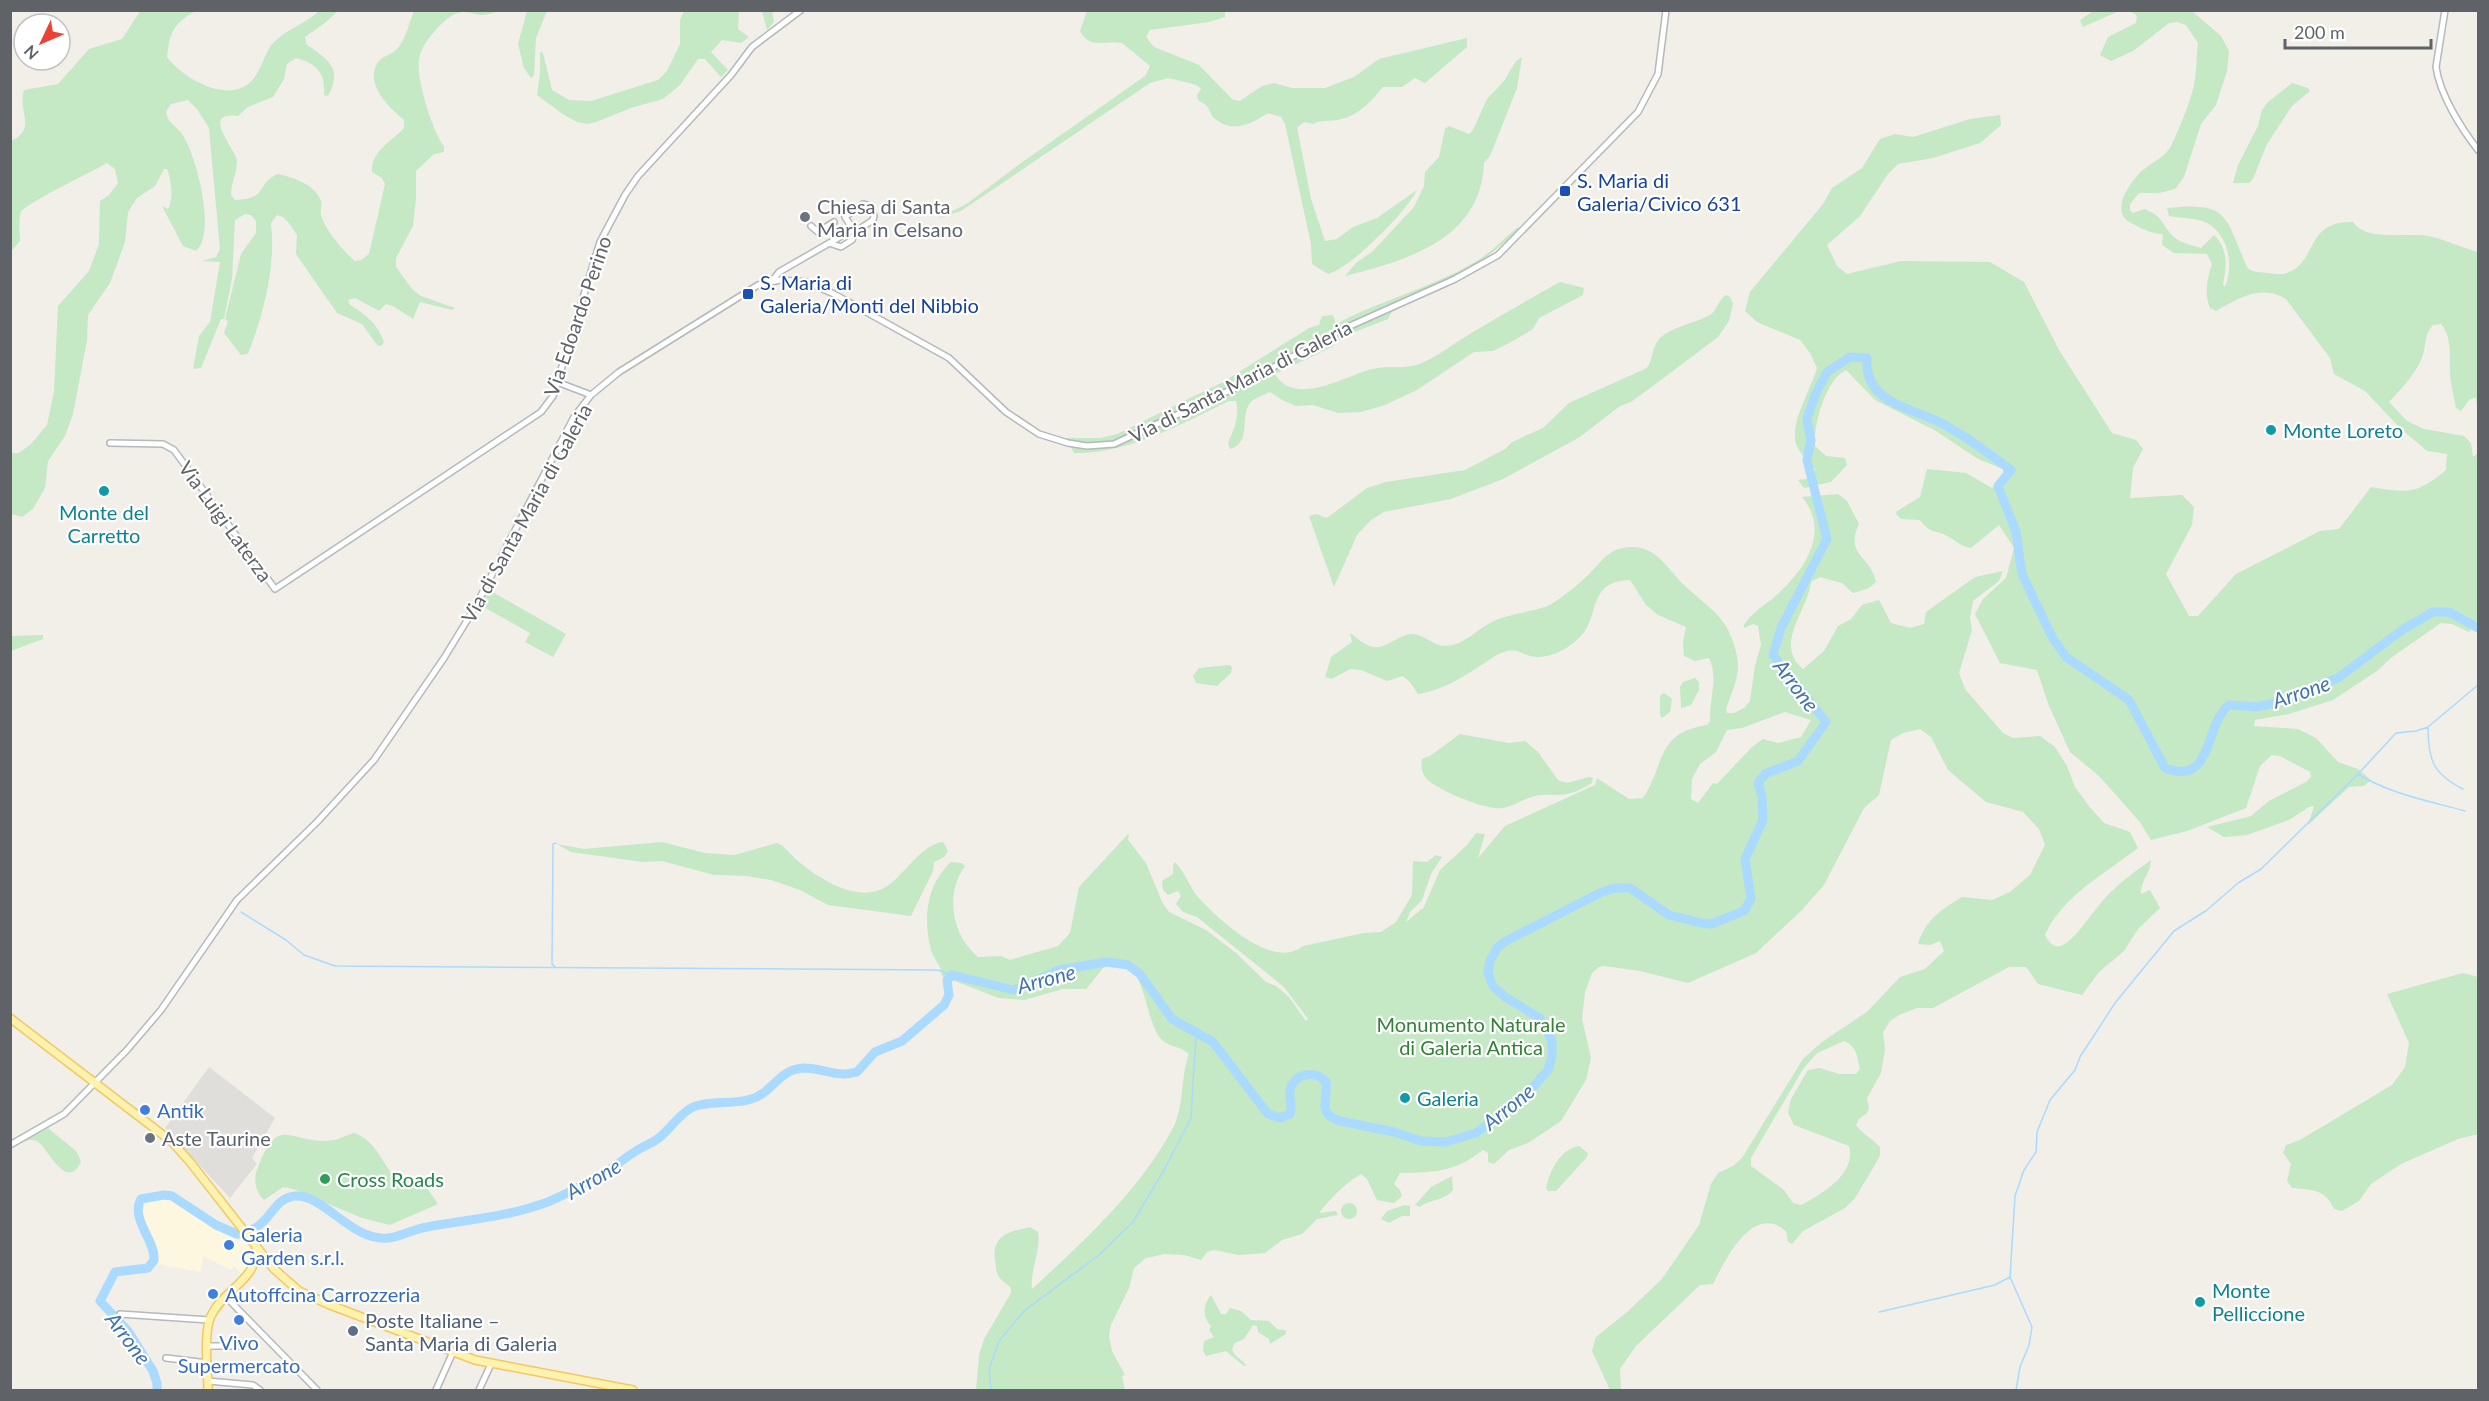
<svg xmlns="http://www.w3.org/2000/svg" width="2489" height="1401" viewBox="0 0 2489 1401" font-family="Lato,sans-serif">
<rect width="100%" height="100%" fill="#f1efe8"/>
<path fill="#fef7e0" d="M159 1198 171 1200 232 1238 246 1242 252 1256 243 1275 234 1266 231 1270 203 1256 201 1272 156 1264 157 1257 146 1234 141 1201Z"/>
<path fill="#e0deda" d="M209 1067 275 1118 252 1158 257 1164 230 1198 165 1128Z"/>
<path fill="#c5e8c5" fill-rule="evenodd" d="M141 10 195 11C173 24 170 32 167 57 183 79 232 107 254 78 262 68 265 51 274 42 287 29 305 24 319 11H338L326 22 305 37 306 44C328 60 343 67 328 96L324 95C326 73 316 63 296 58L287 64 284 79 273 97 248 107 238 116C199 111 236 149 237 161 237 173 231 184 231 195L235 200C269 199 256 183 278 174 294 178 315 184 321 201 322 206 320 211 321 215 325 230 343 251 355 261L361 260 369 254 385 184 382 178 372 172C371 151 391 142 404 128V120C389 107 364 84 378 62 383 55 392 55 397 49 406 39 409 23 414 11H500C494 12 488 15 482 15 471 15 469 9 455 14 442 20 421 44 419 59 416 80 432 129 444 147V152L434 154 416 171V199L413 226 396 258V267L412 289 421 296 455 308 452 310 420 302 413 319 393 306 386 304 379 311 355 298 348 300 350 305C366 315 377 323 384 342L381 346 377 345 362 324 337 313 296 254 297 235 289 223 283 217 277 215 271 223C276 267 264 312 248 354L241 355 224 333 228 321 225 319 241 254 256 233V221L251 215 245 214 235 220 232 279 224 319H221L201 368 193 369 199 336 210 322 220 262 202 261 216 257 220 249 209 128 197 109 188 100 171 104C168 108 165 111 167 116 169 123 178 128 182 134 196 154 217 233 196 251L183 246 162 206 168 209C174 199 171 179 167 169H164L155 186 137 198 128 212 125 242 110 283 88 315 87 340 73 414 65 436 48 461 45 488 33 509 22 517 11 514V453H19L31 444 47 425 54 392 58 306 89 271 99 244 100 201 109 195 118 183 115 169 107 163C92 172 26 203 21 212 18 220 20 233 20 241L11 251V141C38 129 17 111 24 90L58 84 89 49 122 39Z
M527 11H547L536 38 534 75 531 78 524 68 518 44Z
M684 11H739L738 29 749 37 741 43 722 40 711 52 728 70 721 77 705 59H698L680 85 663 99 631 108 596 122 587 124 577 122 564 115 537 95 540 74V52L543 53 552 90 569 100 591 101 658 80 667 71 680 44V20Z
M762 11H772L774 22 767 30Z
M1180 11C1195 14 1209 10 1225 11V17L1209 22 1150 30 1146 37 1154 47 1199 65 1233 100 1240 101 1262 86 1274 83 1292 88H1325L1354 77 1379 59 1467 38V47L1425 83 1415 78 1402 87H1383C1371 102 1357 117 1337 120 1327 122 1323 119 1313 124L1305 122 1297 127 1311 199 1325 241 1337 239 1353 227 1377 218 1417 190C1406 212 1351 268 1328 274L1312 264 1311 244 1285 124 1281 117 1268 113C1251 124 1233 134 1214 118 1210 114 1210 109 1206 105 1204 103 1200 102 1198 100L1197 95 1201 89 1197 85 1168 78 1150 83 961 211 937 219 968 203 1021 163 1145 76 1150 66 1122 43C1105 40 1090 50 1080 31L1087 11Z
M2093 11V10L2119 11 2083 27 2080 20Z
M2125 11H2192L2221 36 2229 51 2227 71 2216 105 2201 124 2184 177 2175 189 2159 193H2139L2130 204V210L2133 213 2145 209C2163 218 2159 219 2170 233 2177 242 2190 245 2201 248L2214 235C2228 249 2227 265 2223 284L2225 287C2234 266 2229 235 2207 223 2197 218 2180 218 2169 216L2167 208C2230 201 2225 217 2247 267 2252 273 2261 272 2269 273 2274 274 2282 275 2287 273 2319 261 2304 221 2353 222 2367 243 2410 231 2433 237 2448 241 2463 248 2478 252V416L2476 398 2470 399 2461 411 2456 408C2454 397 2451 386 2450 375 2449 358 2453 338 2441 324L2433 325C2423 335 2427 348 2421 360 2413 377 2401 389 2389 402L2407 421 2424 429 2464 436 2471 443 2473 457 2478 453V619L2469 632 2452 624 2441 623 2392 657 2377 671 2333 700 2289 714 2255 720 2254 726 2298 729 2316 738 2338 762 2358 769 2371 780 2364 786 2349 787 2308 825 2314 806 2309 807 2289 820 2247 835 2224 837 2207 827 2251 816 2269 801 2306 782 2311 777 2310 772 2280 756 2272 755 2260 766 2246 808 2187 831 2151 840 2140 822 2099 776 2070 752 2049 706 2037 670 2000 663 1975 614 1983 599 2006 578 2014 548 1999 525 1971 548C1960 546 1958 542 1949 537 1935 528 1932 536 1920 520L1901 519 1896 514 1897 511 1920 497 1927 469 1966 473 1992 488 2003 480V469L1978 459 1936 431 1875 400 1846 370C1826 379 1813 425 1815 446L1826 456 1845 458 1847 465 1831 482 1804 488 1798 480 1806 479 1813 475 1815 469C1809 462 1800 454 1797 446 1788 426 1811 389 1817 368L1810 353 1800 340 1757 322 1745 311 1750 292 1823 204 1832 188 1862 168 1880 139 1895 134 1913 137 1970 119 2000 115 2001 125 1980 143 1933 158 1898 164 1888 174 1860 216 1827 245 1837 266 1847 274 1901 261 1990 262 2024 282 2059 350 2112 433 2136 440 2143 449 2133 468 2130 498 2182 495 2194 507 2192 525 2166 574 2189 616H2198L2236 574 2320 531 2339 529 2371 487C2406 493 2417 495 2446 470L2447 454 2427 451 2400 428 2365 391 2334 374 2330 358 2286 299C2261 284 2239 298 2216 311L2210 308C2204 293 2207 279 2212 264L2207 254 2174 253 2162 245 2163 234C2152 234 2143 229 2133 224 2110 214 2126 188 2138 175 2148 163 2165 159 2172 144 2179 129 2187 110 2192 93 2197 78 2196 59 2198 43L2186 25 2177 22 2169 23 2133 51 2111 61 2100 55 2108 37 2136 23 2137 16 2134 13Z
M1522 57 1517 88 1490 156 1484 163C1481 240 1407 260 1345 276L1356 263 1373 251 1414 207 1424 186 1425 172 1439 157 1445 129 1449 126 1469 134 1473 130 1487 99 1504 81 1516 61Z
M2292 83 2308 88 2310 91 2292 106 2267 144 2253 179 2249 183H2233L2238 165 2258 126 2262 110 2268 102Z
M1518 227 1520 230 1474 267 1397 302 1388 319 1344 336 1332 347 1275 374C1294 408 1348 375 1372 369 1388 365 1407 370 1422 363 1440 355 1456 342 1473 332 1502 315 1531 298 1560 282L1584 288 1583 295 1539 318 1533 329 1513 341 1493 351 1474 352 1417 390 1385 405 1361 412 1338 413 1313 405 1296 406 1282 400 1270 392C1265 394 1258 397 1253 400 1237 413 1254 442 1230 449L1228 443C1234 430 1240 415 1236 401H1229C1181 424 1129 454 1074 453L1066 438H1101L1117 434 1223 382 1309 328 1319 325 1322 316 1333 315 1336 324C1381 300 1431 288 1475 262 1491 253 1504 238 1518 227Z
M1726 295 1730 297 1733 304 1729 321 1718 337 1665 377 1631 402 1620 406 1580 437 1503 479 1451 499 1384 512 1371 520 1357 535 1334 587 1309 516 1317 514 1326 518 1331 515 1367 488 1386 482 1465 470 1505 449 1512 442 1543 428 1569 403 1647 368C1653 359 1652 346 1660 338 1673 326 1693 324 1708 316 1717 312 1717 301 1726 295Z
M1838 494 1847 501 1859 524C1844 555 1871 556 1876 582L1869 588 1853 593 1842 583 1820 577 1811 582C1808 611 1773 644 1803 669L1824 651 1838 626 1851 619 1862 605 1879 600 1891 623 1910 628 1924 624 1926 612 1975 577 2003 571 1999 581 1973 601 1970 618 1972 630 1959 673 1965 689 2003 733 2013 738 2040 736 2055 747 2067 766 2075 787 2089 806 2104 823 2130 832 2138 848C2106 873 2062 896 2045 935 2049 942 2053 949 2063 945 2076 939 2095 908 2107 896 2120 882 2136 871 2151 860 2151 873 2140 881 2141 894L2150 890 2160 908 2138 929 2124 951 2099 972 2082 995 2038 984 2026 967H2009L1933 1008H1917L1899 1015 1890 1021 1883 1032 1885 1050 1881 1073 1867 1098 1869 1108 1867 1113 1859 1119 1856 1125C1862 1134 1873 1139 1880 1147V1155L1876 1163 1855 1198 1845 1208 1803 1231 1792 1244 1788 1242 1786 1231C1783 1229 1778 1225 1774 1224 1745 1216 1723 1265 1713 1284L1700 1285 1636 1346 1620 1369 1621 1390H1610L1592 1351 1596 1337 1627 1312 1662 1279 1699 1225 1711 1184 1718 1173 1733 1166 1742 1158 1803 1059 1822 1042 1868 1011 1900 977 1925 969 1944 951 1940 941 1930 945 1918 944C1926 919 1941 910 1962 897L1992 900 2010 892 2030 875 2045 845 2039 829 2023 812 1986 802 1948 770 1931 737 1920 729 1903 733 1891 740 1879 795 1864 808 1824 885 1801 911 1756 953 1688 983 1640 971 1604 966 1599 967 1592 973 1585 992 1582 1019 1591 1058 1586 1080 1561 1121 1528 1143 1509 1150 1494 1164 1488 1162V1153L1483 1150C1453 1173 1436 1172 1400 1173L1394 1184 1400 1190 1402 1196 1394 1203 1377 1200 1367 1179 1361 1174C1344 1184 1331 1198 1319 1213L1336 1211 1338 1215 1317 1219 1302 1234 1282 1240 1265 1253 1239 1255 1214 1250 1207 1252 1201 1260 1184 1255 1165 1254 1146 1258 1134 1268 1129 1288 1111 1325 1109 1336 1112 1351 1125 1375 1122 1376 1125 1390H976L979 1355 984 1339 1011 1293V1288C1007 1283 1000 1281 998 1275 996 1271 996 1266 995 1261 992 1235 1008 1232 1030 1227L1038 1232C1041 1251 1030 1270 1032 1289 1085 1240 1137 1193 1172 1130 1185 1106 1180 1077 1189 1054 1180 1045 1166 1048 1158 1035 1144 1013 1146 964 1114 961L1103 968 1086 989H1063L1024 1000 999 998 942 976C942 966 934 960 931 950 923 919 926 885 951 862L962 863 965 866C945 893 951 935 978 957L1001 956 1010 960 1058 946 1070 933 1079 887 1129 833 1128 840 1146 863 1163 904 1169 912 1206 930 1236 953 1266 982 1276 986 1289 997 1306 1021 1308 1019 1284 987 1197 917 1183 912 1176 904 1181 896 1178 891 1168 895 1163 890 1162 881 1173 874V866L1175 862C1185 872 1189 886 1198 897 1218 919 1273 971 1303 946L1364 933 1381 932 1396 922 1412 895 1413 861 1427 862 1436 855 1442 857 1431 874 1422 900 1410 912 1406 922 1424 907 1440 870 1467 845 1476 833 1485 834 1478 858 1505 826 1595 785 1597 778 1629 799 1643 798C1666 764 1655 733 1707 725L1710 721C1709 698 1719 679 1709 658L1695 661 1684 656 1683 642 1686 627 1658 615 1646 605 1630 580C1586 581 1601 617 1580 637 1567 650 1548 660 1530 656 1520 653 1515 648 1504 652 1496 654 1488 661 1480 666 1460 679 1442 690 1418 694L1410 682 1403 676 1387 681 1361 670 1350 669 1332 679 1325 677 1331 657 1352 642 1350 633C1356 637 1366 646 1373 647 1387 649 1398 635 1411 634 1423 633 1433 646 1445 646 1464 646 1479 627 1496 620 1512 613 1541 611 1553 603 1565 595 1578 585 1588 575 1600 564 1606 551 1623 548 1655 542 1665 567 1685 586 1711 610 1729 617 1737 656 1741 674 1732 692 1726 709L1727 713H1734L1744 708 1750 701 1755 666 1761 645 1758 626 1753 624 1744 628V625C1750 615 1761 607 1771 600 1801 575 1833 534 1802 497ZM1785 712 1811 720 1801 737 1778 743 1763 739 1752 747 1717 784 1713 783 1698 803 1691 799 1692 779 1700 764 1716 752 1727 730 1742 728ZM1844 1041C1857 1046 1857 1057 1860 1069L1856 1074H1839L1819 1068 1808 1070 1791 1099 1788 1112 1794 1125 1849 1146C1857 1173 1822 1194 1801 1205L1793 1203 1784 1190 1751 1166V1158L1803 1069 1817 1053Z
M489 590 566 634 553 657 525 642 530 633 480 605Z
M43 635V639L11 651V636Z
M1229 665 1232 667 1231 673 1217 686 1196 683 1193 676 1199 668Z
M1695 678 1699 682V690L1691 705 1681 708 1680 687 1683 682Z
M1664 693 1672 699 1670 712 1662 718 1660 715V696Z
M1460 734 1509 743 1525 741 1538 752 1558 780 1567 783 1589 777 1593 778 1592 783C1585 787 1578 791 1571 793 1559 797 1547 793 1535 796 1521 799 1510 810 1495 808 1480 807 1434 789 1425 777 1421 771 1421 765 1422 759L1430 756Z
M662 842 705 853 734 855 777 843C786 846 790 855 798 861 819 879 858 904 886 887 905 875 920 845 943 842L948 851 944 857 934 862 933 871 911 916 828 905 800 890 771 880 746 876 714 875 662 861 643 862 571 852 557 844 584 849Z
M2463 973 2478 977V1134L2458 1139 2401 1164 2371 1184 2359 1201 2342 1211 2334 1209C2325 1189 2313 1190 2292 1188L2287 1181 2291 1164 2283 1153 2286 1145 2300 1140 2392 1085 2405 1067 2409 1043 2387 994Z
M48 1128 77 1152 81 1162C66 1193 47 1146 37 1141 29 1137 18 1145 11 1149Z
M355 1133C383 1145 380 1170 408 1188L420 1178 438 1204 390 1225 362 1218 293 1189 283 1187 264 1200C256 1193 253 1180 257 1170 279 1109 291 1147 334 1140 341 1139 347 1134 355 1133Z
M1579 1146 1588 1153 1587 1157 1556 1191H1548L1546 1188C1550 1171 1560 1149 1579 1146Z
M1452 1176 1453 1190C1444 1201 1430 1199 1420 1207L1415 1205 1431 1187Z
M1341 1211a8 8 0 1 1 16 0a8 8 0 1 1-16 0Z
M1405 1205 1410 1206V1216H1402L1389 1223 1381 1219 1387 1211Z
M1211 1295 1221 1314H1226L1230 1308 1241 1311 1251 1320 1269 1321 1277 1329 1285 1330 1286 1334 1270 1344 1269 1339 1258 1332 1257 1326 1253 1325 1244 1339 1235 1343 1232 1349C1234 1357 1241 1358 1246 1365L1244 1366 1226 1351 1206 1356 1203 1351 1204 1341 1214 1337 1209 1330 1211 1326C1202 1317 1203 1304 1211 1295Z"/>
<g fill="none" stroke-linecap="round" stroke-linejoin="round">
<path stroke="#aadaff" stroke-width="1.5" d="M2428 727C2428 760 2433 774 2463 789
M2358 774C2390 794 2429 801 2465 811
M241 912 286 940 304 955 335 966 938 970 951 975
M555 967 552 964 553 844 556 843
M1879 1312 1995 1285 2010 1277
M991 1390 989 1369 999 1341 1024 1311 1099 1255 1133 1222 1164 1170 1191 1118 1196 1034
M2016 1390 2020 1367 2029 1345 2032 1327 2010 1277 2015 1196 2024 1170 2036 1152 2037 1132 2050 1100 2075 1070 2080 1057 2115 1003 2174 931 2207 910 2238 883 2261 869 2359 773 2396 733 2416 731 2428 727 2478 685"/>
<path stroke="#aadaff" stroke-width="9" d="M157 1390V1383L153 1371 128 1331 100 1301 115 1272 148 1268 154 1260C156 1241 130 1219 141 1199L164 1195 172 1196 216 1225 237 1234C272 1230 270 1198 295 1196 324 1194 352 1242 388 1238 401 1237 413 1229 427 1227 465 1220 505 1217 542 1204 565 1196 586 1183 607 1171 617 1165 626 1157 636 1151 644 1146 653 1143 660 1137 671 1128 680 1113 693 1107 712 1100 733 1105 751 1099 773 1093 778 1069 804 1068 823 1068 838 1078 857 1072L875 1052 902 1041 944 1005 949 995 947 980 952 975 1014 990 1059 970 1107 962 1128 965 1140 974 1172 1019 1213 1042 1268 1114 1280 1118 1290 1114C1294 1105 1286 1094 1292 1085 1299 1072 1317 1071 1326 1082 1329 1100 1315 1112 1340 1121L1394 1132 1421 1141 1446 1142 1476 1133 1522 1100 1548 1070 1552 1056V1041L1540 1018 1505 997 1493 986 1488 973 1490 961 1497 948 1504 942 1602 892 1615 888H1630L1669 915 1701 923 1711 924 1744 911 1751 899 1745 859 1763 820 1762 796 1758 783 1765 774 1798 761 1826 722 1773 655 1781 628 1827 539 1807 460 1811 440 1807 419 1815 395 1827 372 1850 357 1867 358C1864 405 1913 407 1945 425 1968 438 1990 454 2011 470L1998 486 2016 532 2022 574 2052 637 2066 657 2129 700 2165 768C2214 787 2204 724 2229 705L2256 707 2271 704 2338 678 2402 630 2433 612H2449L2478 628"/>
<g stroke="#b5b8bc" stroke-width="8">
<path id="minor" d="M2445 10 2436 67C2440 95 2461 128 2478 150
M863 204 867 205 874 216 873 220 855 232 845 217Z
M811 226 818 232 834 222
M829 243 841 247 852 240 855 232
M772 281 779 272 852 230
M557 382 591 395
M110 443 163 444 174 450 275 589 281 585 541 412 553 396 600 242 625 195 638 176 731 75 752 47 801 10
M10 1145 64 1114 127 1050 161 1010 237 900 317 822 374 760 444 658 474 609 574 417 591 395 619 372 758 285 780 280 807 282 834 294 949 358 1006 412 1039 434 1068 443 1087 446 1114 444 1239 386 1341 330 1455 279 1498 255 1638 112 1658 74 1666 10
M226 1297 317 1390
M120 1314 209 1320
M208 1346H242
M166 1358 208 1363
M208 1381 253 1385 260 1390
M436 1390 453 1352
M479 1390 491 1364"/>
</g>
<g stroke="#f2c960" stroke-width="10">
<path id="major" d="M10 1018 171 1141 190 1162 274 1269 299 1291 330 1305 475 1360 633 1390
M208 1390C208 1371 203 1333 211 1316 222 1291 258 1279 256 1249"/>
</g>
<use href="#minor" stroke="#fff" stroke-width="5"/>
<use href="#major" stroke="#fff2af" stroke-width="7"/>
</g>
<g fill="#1a4fb4" stroke="#fff" stroke-width="2">
<rect x="1559" y="185" width="12" height="12" rx="3"/>
<rect x="742" y="288" width="12" height="12" rx="3"/>
</g>
<g fill="#6b7280" stroke="#fff" stroke-width="2">
<circle cx="805" cy="217" r="6"/>
<circle cx="150" cy="1138" r="6"/>
</g>
<g fill="#0f9aa8" stroke="#fff" stroke-width="2">
<circle cx="2271" cy="430" r="6"/>
<circle cx="104" cy="491" r="6"/>
<circle cx="1405" cy="1098" r="6"/>
<circle cx="2200" cy="1302" r="6"/>
</g>
<g fill="#3f7fe0" stroke="#fff" stroke-width="2">
<circle cx="145" cy="1110" r="6"/>
<circle cx="229" cy="1245" r="6"/>
<circle cx="213" cy="1294" r="6"/>
<circle cx="239" cy="1320" r="6"/>
</g>
<circle fill="#2e9e5b" stroke="#fff" stroke-width="2" cx="325" cy="1179" r="6"/>
<circle fill="#5c6f8a" stroke="#fff" stroke-width="2" cx="353" cy="1331" r="6"/>
<g text-anchor="middle" dominant-baseline="central" stroke-width="4.5" stroke-linejoin="round" paint-order="stroke">
<g font-size="20" fill="#164399" stroke="#fff" text-anchor="start">
<text x="1577" y="180">S. Maria di<tspan x="1577" dy="23">Galeria/Civico 631</tspan></text>
<text x="760" y="282">S. Maria di<tspan x="760" dy="23">Galeria/Monti del Nibbio</tspan></text>
</g>
<g font-size="20" fill="#5b616d" stroke="#fff" text-anchor="start">
<text x="817" y="206">Chiesa di Santa<tspan x="817" dy="23">Maria in Celsano</tspan></text>
<text x="162" y="1138">Aste Taurine</text>
</g>
<g font-size="20" fill="#5f6368" stroke="#fff">
<text transform="translate(577 316) rotate(-71)">Via Edoardo Perino</text>
<text transform="translate(1240 381) rotate(-27)">Via di Santa Maria di Galeria</text>
<text transform="translate(526 513) rotate(-61)">Via di Santa Maria di Galeria</text>
<text transform="translate(226 521) rotate(54)">Via Luigi Laterza</text>
</g>
<g font-size="20" fill="#0d838f" stroke="#fff" text-anchor="start">
<text x="2283" y="430">Monte Loreto</text>
<text x="104" y="512" text-anchor="middle">Monte del<tspan x="104" dy="23">Carretto</tspan></text>
<text x="1417" y="1098">Galeria</text>
<text x="2212" y="1290">Monte<tspan x="2212" dy="23">Pelliccione</tspan></text>
</g>
<g font-size="20" fill="#348238" stroke="#fff">
<text x="1471" y="1024">Monumento Naturale<tspan x="1471" dy="23">di Galeria Antica</tspan></text>
</g>
<g font-size="20" fill="#366cbe" stroke="#fff" text-anchor="start">
<text x="157" y="1110">Antik</text>
<text x="241" y="1234">Galeria<tspan x="241" dy="23">Garden s.r.l.</tspan></text>
<text x="225" y="1294">Autoffcina Carrozzeria</text>
<text x="239" y="1342" text-anchor="middle">Vivo<tspan x="239" dy="23">Supermercato</tspan></text>
</g>
<g font-size="20" fill="#27864d" stroke="#fff" text-anchor="start">
<text x="337" y="1179">Cross Roads</text>
</g>
<g font-size="20" fill="#4e5e75" stroke="#fff" text-anchor="start">
<text x="365" y="1320">Poste Italiane –<tspan x="365" dy="23">Santa Maria di Galeria</tspan></text>
</g>
<g font-size="21" font-style="italic" fill="#4174aa" stroke="#fff">
<text transform="translate(1797 685) rotate(53)">Arrone</text>
<text transform="translate(2301 691) rotate(-19)">Arrone</text>
<text transform="translate(1046 978) rotate(-15)">Arrone</text>
<text transform="translate(1508 1106) rotate(-39)">Arrone</text>
<text transform="translate(593 1178) rotate(-30)">Arrone</text>
<text transform="translate(129 1338) rotate(53)">Arrone</text>
</g>
</g>
<rect width="2489" height="1401" fill="none" stroke="#5f6368" stroke-width="24"/>
<g transform="translate(42 42) rotate(226)"><circle r="28" fill="#ffffff" stroke="#bfc1c3" stroke-width="1.5"/>
<path d="M0-4.5L10 22L0 15L-10 22Z" fill="#ea4335"/>
<text y="-9" font-size="16" font-weight="bold" text-anchor="middle" fill="#5f6368">N</text>
</g>
<path d="M2285 39v9h146v-9" fill="none" stroke="#5f6368" stroke-width="3"/>
<text x="2294" y="39" font-size="18" fill="#5f6368" stroke="#ffffff" stroke-width="4.5" paint-order="stroke">200 m</text>
</svg>
